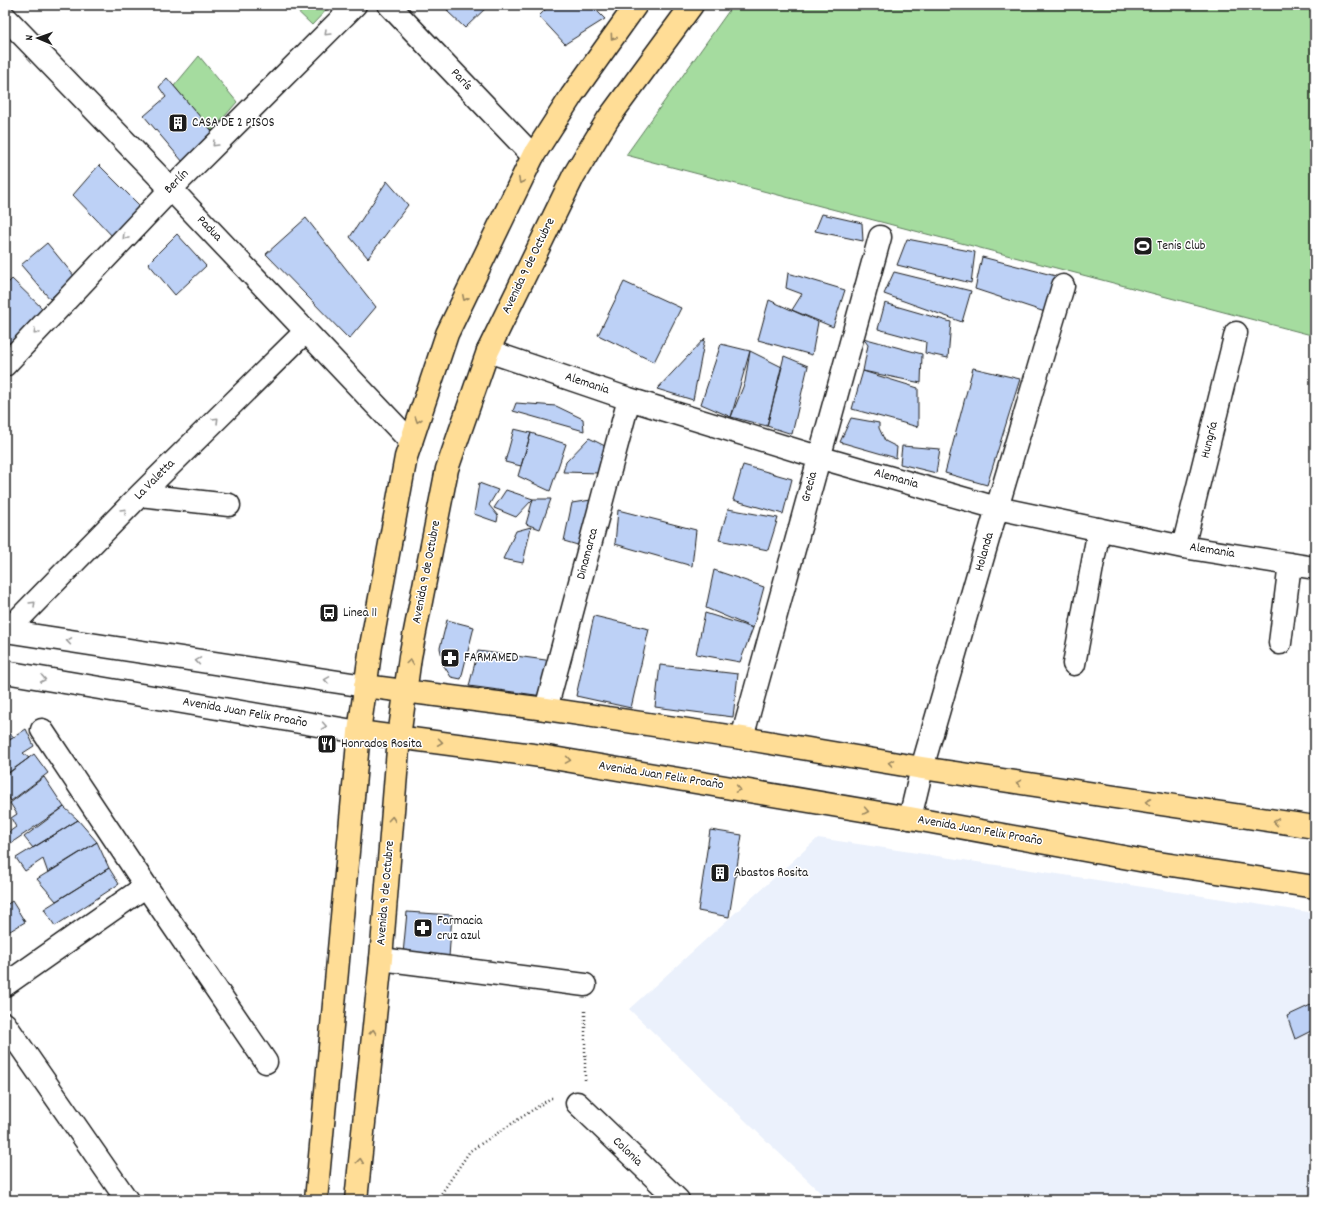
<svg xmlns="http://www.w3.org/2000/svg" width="1320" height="1205" viewBox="0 0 1320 1205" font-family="Dekko,sans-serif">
<rect width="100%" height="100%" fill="#fff"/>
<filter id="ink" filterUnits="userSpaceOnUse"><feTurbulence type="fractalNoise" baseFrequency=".025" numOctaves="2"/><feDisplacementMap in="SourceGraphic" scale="8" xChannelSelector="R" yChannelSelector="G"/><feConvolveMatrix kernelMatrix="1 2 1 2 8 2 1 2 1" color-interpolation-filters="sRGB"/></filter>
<g filter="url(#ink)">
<path fill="#ebf1fc" d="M818 838 1315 913V1200H828L629 1009Z"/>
<path fill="#a5dc9f" stroke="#607c5e" d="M291 5H331L312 25Z
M733 5H1315V336L626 155Z
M199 56 237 102 212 131 174 86Z"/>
<path fill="#bdd1f6" stroke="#1c1c1c" d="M452 5H489L465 28 447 11Z
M550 5H591L605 19 565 44 539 16Z
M167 78 212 131 183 162 144 116 166 97 159 87Z
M99 165 142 208 115 239 73 195Z
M387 181 408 205 368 258 350 237Z
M822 214 862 223 863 241 815 231Z
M306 218 376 307 349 339 266 254Z
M177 234 206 266 175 295 148 263Z
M907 239 975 252 971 283 897 265Z
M47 243 75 277 50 299 21 265Z
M982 257 1056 276 1048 313 975 289Z
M894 272 971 291 962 322 884 294Z
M788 273 845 290 833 327 792 310 802 294 786 288Z
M12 279 45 311 10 348 5 343V286Z
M624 282 681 308 654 362 598 335Z
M769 300 818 322 812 355 758 340Z
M885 303 951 322 948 358 925 353 926 342 878 329Z
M705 338 693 400 657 389Z
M863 338 922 354 921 383 863 371 868 345Z
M721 344 750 351 731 417 701 404Z
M750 351 782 367 767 426 731 417 745 382Z
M784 356 808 366 792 434 767 426Z
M973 368 1020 379 987 485 945 473Z
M863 371 918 388V427L852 409Z
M516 403 556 406 583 419 584 431 513 411Z
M851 418 879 423V428L885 441 897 447 896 458 840 442Z
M514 429 531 433 521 466 505 462Z
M531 433 566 444 550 491 518 476Z
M589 438 609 448 599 473 563 472 566 462Z
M902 446 940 449 936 473 900 464Z
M743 465 792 479 783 514 733 500Z
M479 483 498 490 489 505 498 516 497 522 474 514Z
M506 490 533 499 516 517 494 508Z
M533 499H551L540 529 526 524Z
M597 499 581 546 564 541 572 503Z
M728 509 778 518 768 550 719 540Z
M618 510 696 530 692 566 615 544Z
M531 527 523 563 503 559 516 531Z
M714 570 764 587 753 628 706 608Z
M705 613 753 628 740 662 696 654Z
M594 616 649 629 631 708 576 696Z
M447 620 474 627 461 679 451 677 444 666 440 648Z
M478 651 553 661 543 696 469 686Z
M660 665 738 674 733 717 655 707Z
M26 729 34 746 23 753 29 758 5 775V743Z
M5 730 14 737 5 743Z
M34 754 48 773 11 801 5 792V776Z
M44 777 64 807 11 843 5 835 16 827 11 818 17 814 10 803Z
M64 807 78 820 33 848 24 837Z
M78 820 97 842 48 873 43 859 25 871 16 858Z
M710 830 742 835 729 917 698 911Z
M97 842 109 868 56 901 37 879Z
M109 868 119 884 55 926 44 909Z
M12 901 25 922 5 934V906Z
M407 912 452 915 449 957 403 954Z
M1315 1003V1029L1295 1039 1287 1016Z"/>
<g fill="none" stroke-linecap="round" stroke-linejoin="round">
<g stroke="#1c1c1c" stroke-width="25">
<path id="street" d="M389 5 533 156
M5 17 171 189 411 442
M488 351 629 399 818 457 997 508 1183 547 1315 568
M5 365 171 189 355 5
M140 495 229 505
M1183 547 1236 333
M6 632 140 495 306 331
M1280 643 1290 564
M1074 664 1099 529
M546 709 629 399
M42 730 146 886 266 1062
M742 738 880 237
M910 818 922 768 997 508 1063 286
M381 959 585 985
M5 985 146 886
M5 1024 127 1200
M577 1103 678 1200"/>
</g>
<g stroke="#1c1c1c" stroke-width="25">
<path id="secondary" d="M5 631 365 686
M5 672 359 732"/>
</g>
<g stroke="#1c1c1c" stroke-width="25">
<path id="primary" d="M365 686 546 709 742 738 922 768 1315 827
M359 732 541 756 910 818 1145 861 1315 887
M316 1200 359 732 371 646 406 457 447 334 533 156 572 95 636 5
M356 1200 381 959 399 737 410 657 447 469 488 351 574 175 608 119 692 5"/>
</g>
<path stroke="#1c1c1c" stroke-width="2.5" stroke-dasharray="1 3" stroke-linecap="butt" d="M585 1080V1009
M437 1200 470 1151 551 1098H555"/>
<use href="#street" stroke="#fff" stroke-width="22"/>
<use href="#secondary" stroke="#fff" stroke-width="22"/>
<use href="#primary" stroke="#ffdd96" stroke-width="22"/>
</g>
<defs><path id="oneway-chevron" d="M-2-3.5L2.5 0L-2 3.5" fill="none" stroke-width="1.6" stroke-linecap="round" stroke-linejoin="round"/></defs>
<g stroke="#999">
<use href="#oneway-chevron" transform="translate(327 33) rotate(135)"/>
<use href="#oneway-chevron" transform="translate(215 144) rotate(135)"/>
<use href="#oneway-chevron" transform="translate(125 237) rotate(133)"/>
<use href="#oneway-chevron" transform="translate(36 332) rotate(133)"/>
<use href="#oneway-chevron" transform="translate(216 420) rotate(-45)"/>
<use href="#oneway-chevron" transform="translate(124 511) rotate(-45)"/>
<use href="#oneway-chevron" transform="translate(33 604) rotate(-45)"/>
<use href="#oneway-chevron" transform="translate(69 641) rotate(-171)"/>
<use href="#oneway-chevron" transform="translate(198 661) rotate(-171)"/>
<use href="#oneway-chevron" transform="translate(43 679) rotate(10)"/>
<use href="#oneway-chevron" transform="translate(327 680) rotate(-171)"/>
<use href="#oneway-chevron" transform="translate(324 726) rotate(10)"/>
</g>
<g stroke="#99865f">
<use href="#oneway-chevron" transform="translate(613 37) rotate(126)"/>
<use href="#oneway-chevron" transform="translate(521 181) rotate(116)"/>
<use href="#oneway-chevron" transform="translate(465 298) rotate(116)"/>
<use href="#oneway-chevron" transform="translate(418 420) rotate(109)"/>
<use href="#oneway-chevron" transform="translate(410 662) rotate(-82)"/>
<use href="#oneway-chevron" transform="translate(440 742) rotate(8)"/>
<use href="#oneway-chevron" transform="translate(568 760) rotate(9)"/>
<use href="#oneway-chevron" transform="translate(891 763) rotate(-171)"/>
<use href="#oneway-chevron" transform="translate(1019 783) rotate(-171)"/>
<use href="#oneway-chevron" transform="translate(738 789) rotate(10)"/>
<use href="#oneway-chevron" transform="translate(1148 802) rotate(-171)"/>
<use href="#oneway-chevron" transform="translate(866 811) rotate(10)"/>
<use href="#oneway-chevron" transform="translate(392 819) rotate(-85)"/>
<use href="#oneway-chevron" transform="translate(1276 822) rotate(-171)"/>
<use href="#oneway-chevron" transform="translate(373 1032) rotate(-84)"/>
<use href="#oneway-chevron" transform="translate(360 1161) rotate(-84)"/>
</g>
</g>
<defs>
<g id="building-square" transform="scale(1)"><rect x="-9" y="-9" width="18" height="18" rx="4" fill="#1c1c1c" stroke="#fff"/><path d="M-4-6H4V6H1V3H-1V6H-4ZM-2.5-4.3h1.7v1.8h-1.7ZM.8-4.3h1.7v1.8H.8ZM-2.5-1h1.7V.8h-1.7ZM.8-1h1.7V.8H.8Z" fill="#fff"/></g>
<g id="stadium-square" transform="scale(1)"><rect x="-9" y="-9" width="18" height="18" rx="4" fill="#1c1c1c" stroke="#fff"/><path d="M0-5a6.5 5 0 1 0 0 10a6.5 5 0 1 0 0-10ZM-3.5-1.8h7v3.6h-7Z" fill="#fff"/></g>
<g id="bus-square" transform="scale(1)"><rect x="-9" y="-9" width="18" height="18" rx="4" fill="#1c1c1c" stroke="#fff"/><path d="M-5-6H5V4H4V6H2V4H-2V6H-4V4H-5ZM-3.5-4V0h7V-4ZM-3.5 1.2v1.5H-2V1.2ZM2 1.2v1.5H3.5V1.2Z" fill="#fff"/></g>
<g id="pharmacy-square" transform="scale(1)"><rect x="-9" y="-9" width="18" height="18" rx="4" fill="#1c1c1c" stroke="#fff"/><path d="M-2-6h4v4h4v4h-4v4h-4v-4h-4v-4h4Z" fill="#fff"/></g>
<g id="restaurant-square" transform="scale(1)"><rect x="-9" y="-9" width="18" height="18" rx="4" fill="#1c1c1c" stroke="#fff"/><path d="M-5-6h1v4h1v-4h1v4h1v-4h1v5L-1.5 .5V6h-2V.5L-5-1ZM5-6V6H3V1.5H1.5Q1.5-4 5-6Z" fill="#fff"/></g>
</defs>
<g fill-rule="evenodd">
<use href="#building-square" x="178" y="123"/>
<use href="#stadium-square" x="1143" y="246"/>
<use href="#bus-square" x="329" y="613"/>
<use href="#pharmacy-square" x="450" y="658"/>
<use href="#restaurant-square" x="327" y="744"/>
<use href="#building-square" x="720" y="873"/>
<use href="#pharmacy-square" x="423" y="928"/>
</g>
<g text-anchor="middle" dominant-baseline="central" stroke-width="3" stroke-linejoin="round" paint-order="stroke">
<g font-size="13" fill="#1c1c1c" stroke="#fff">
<text transform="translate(461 80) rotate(46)">París</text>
<text transform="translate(177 182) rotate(-45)">Berlín</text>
<text transform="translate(209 229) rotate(46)">Padua</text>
<text transform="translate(529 266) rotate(-64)">Avenida 9 de Octubre</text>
<text transform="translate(587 384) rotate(18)">Alemania</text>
<text transform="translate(1210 440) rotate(-76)">Hungría</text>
<text transform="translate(896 479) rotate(16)">Alemania</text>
<text transform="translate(155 480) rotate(-45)">La Valetta</text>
<text transform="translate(810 487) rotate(-75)">Grecia</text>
<text transform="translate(1212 551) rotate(9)">Alemania</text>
<text transform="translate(985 552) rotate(-74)">Holanda</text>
<text transform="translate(588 554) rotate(-75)">Dinamarca</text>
<text transform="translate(427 572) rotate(-79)">Avenida 9 de Octubre</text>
<text transform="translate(245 713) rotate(10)">Avenida Juan Felix Proaño</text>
<text transform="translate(661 776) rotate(9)">Avenida Juan Felix Proaño</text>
<text transform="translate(980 831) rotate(10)">Avenida Juan Felix Proaño</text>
<text transform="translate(386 893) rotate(-85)">Avenida 9 de Octubre</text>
<text transform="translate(627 1152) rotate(44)">Colonia</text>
</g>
<g font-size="13" fill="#1c1c1c" stroke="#fff" text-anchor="start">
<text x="192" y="123">CASA DE 2 PISOS</text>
<text x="1157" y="246">Tenis Club</text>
<text x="343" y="613">Linea 11</text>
<text x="464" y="658">FARMAMED</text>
<text x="341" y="744">Honrados Rosita</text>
<text x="734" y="873">Abastos Rosita</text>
<text x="437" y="921">Farmacia<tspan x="437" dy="15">cruz azul</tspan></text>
</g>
</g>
<rect width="1320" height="1205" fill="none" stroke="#fff" stroke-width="20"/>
<rect x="10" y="10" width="1300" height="1185" fill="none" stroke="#1c1c1c" stroke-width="1.5" filter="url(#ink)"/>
<g transform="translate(38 38) rotate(272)" stroke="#ffffff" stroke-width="3" paint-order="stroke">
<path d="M0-3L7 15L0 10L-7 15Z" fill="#1c1c1c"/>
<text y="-6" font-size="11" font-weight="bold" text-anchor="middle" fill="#1c1c1c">N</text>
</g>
</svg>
